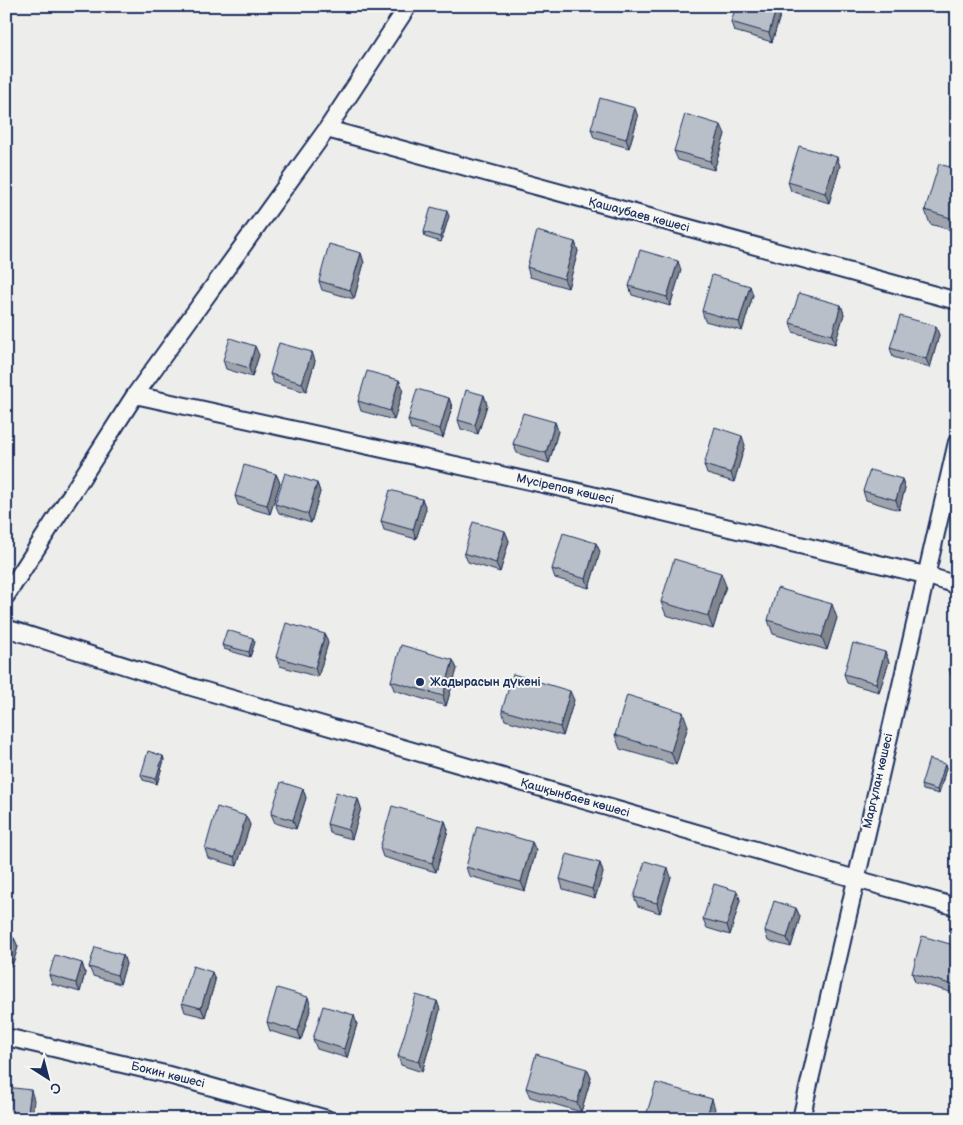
<svg xmlns="http://www.w3.org/2000/svg" width="963" height="1125" viewBox="0 0 963 1125" font-family="'Balsamiq Sans',sans-serif">
<rect width="100%" height="100%" fill="#edeeec"/>
<filter id="ink" filterUnits="userSpaceOnUse"><feTurbulence type="fractalNoise" baseFrequency=".02" numOctaves="2"/><feDisplacementMap in="SourceGraphic" scale="10" xChannelSelector="R" yChannelSelector="G"/><feConvolveMatrix kernelMatrix="1 2 1 2 8 2 1 2 1" color-interpolation-filters="sRGB"/></filter>
<g filter="url(#ink)">
<g fill="none" stroke-linecap="round" stroke-linejoin="round">
<g stroke="#1b2f5e" stroke-width="20">
<path id="street" d="M327 129 408 6
M135 395 327 129 957 301
M6 596 135 395 575 491 925 575 957 585
M6 628 195 688 856 879 957 907
M6 1037 165 1074 327 1119
M801 1119 957 442"/>
</g>
<use href="#street" stroke="#f6f6f2" stroke-width="16"/>
</g>
<path fill="#9fa4ac" stroke="#1b2f5e" d="M783 6 772 42 734 31 731 22Z
M638 117 629 148 594 138 591 129Z
M725 134 714 170 678 160 674 151Z
M840 166 829 203 791 191 788 182Z
M957 169V232L930 224 925 210Z
M449 216 441 242 425 237 424 232Z
M575 242 578 251 568 288 530 277 527 267Z
M361 253 364 263 354 299 322 290 319 281Z
M681 270 670 306 632 295 629 286Z
M753 295 742 331 705 321 702 311Z
M841 305 844 314 835 344 793 332 790 323Z
M939 335 930 368 893 357 890 348Z
M312 352 315 361 306 392 274 383 270 374Z
M259 355 252 377 226 369 223 360Z
M399 380 403 389 394 420 361 411 358 401Z
M484 395 487 405 478 434 461 429 458 420Z
M449 398 452 407 443 438 411 429 408 420Z
M555 422 558 431 549 463 517 453 513 444Z
M745 445 734 482 707 474 704 465Z
M276 474 280 483 270 514 238 505 235 496Z
M902 479 905 488 899 510 866 500 863 491Z
M317 483 320 492 311 523 279 513 275 504Z
M422 499 426 509 416 539 384 530 381 521Z
M505 531 509 541 500 572 468 562 464 553Z
M596 543 600 552 589 588 555 578 552 569Z
M726 586 713 629 666 615 661 602Z
M837 618 827 650 773 634 768 620Z
M255 642 250 657 224 649 222 645Z
M328 643 318 677 280 666 276 657Z
M957 645V680L952 678 949 669Z
M885 652 889 662 879 692 847 683 844 674Z
M453 660 457 669 446 706 394 690 391 681Z
M574 700 563 736 505 720 502 710Z
M688 726 676 765 620 749 615 735Z
M163 756 164 760 157 784 143 780 141 775Z
M945 764 946 768 939 794 923 790 921 785Z
M303 789 306 798 296 829 275 823 271 814Z
M358 799 361 808 352 839 330 833 327 824Z
M246 816 250 825 237 866 208 858 205 849Z
M445 821 448 830 436 872 383 857 380 848Z
M532 842 536 851 525 891 469 876 466 867Z
M600 863 603 873 595 898 563 889 560 879Z
M671 877 660 913 638 906 634 897Z
M737 891 740 900 730 935 707 928 703 919Z
M796 908 800 917 791 947 768 941 765 931Z
M6 935 14 938 18 947 12 966 6 965Z
M957 946V994L915 982 912 973Z
M123 955 126 964 120 984 93 976 89 967Z
M82 963 85 973 80 992 52 984 49 975Z
M212 972 215 981 205 1017 185 1012 182 1003Z
M437 1001 440 1010 422 1072 401 1065 398 1056Z
M311 1007 301 1040 270 1031 267 1022Z
M357 1024 347 1058 317 1049 313 1039Z
M587 1069 591 1078 581 1112 530 1097 526 1088Z"/>
<path fill="#82868c" stroke="#1b2f5e" d="M777 6H783L772 42 769 33Z
M635 108 638 117 629 148 626 139Z
M721 125 725 134 714 170 710 161Z
M837 157 840 166 829 203 825 193Z
M447 211 449 216 441 242 440 237Z
M575 242 578 251 568 288 564 279Z
M361 253 364 263 354 299 350 290Z
M678 261 681 270 670 306 667 297Z
M750 286 753 295 742 331 739 322Z
M841 305 844 314 835 344 832 335Z
M936 326 939 335 930 368 926 359Z
M255 346 259 355 252 377 249 368Z
M312 352 315 361 306 392 302 383Z
M399 380 403 389 394 420 390 411Z
M484 395 487 405 478 434 475 425Z
M449 398 452 407 443 438 440 429Z
M555 422 558 431 549 463 546 453Z
M742 436 745 445 734 482 731 473Z
M276 474 280 483 270 514 267 505Z
M902 479 905 488 899 510 896 500Z
M317 483 320 492 311 523 308 514Z
M422 499 426 509 416 539 413 530Z
M505 531 509 541 500 572 496 563Z
M596 543 600 552 589 588 586 579Z
M721 573 726 586 713 629 708 616Z
M832 604 837 618 827 650 822 637Z
M325 634 328 643 318 677 315 668Z
M253 638 255 642 250 657 249 652Z
M885 652 889 662 879 692 876 683Z
M453 660 457 669 446 706 443 696Z
M570 691 574 700 563 736 560 727Z
M683 712 688 726 676 765 671 752Z
M163 756 164 760 157 784 156 779Z
M945 764 946 768 939 794 937 790Z
M303 789 306 798 296 829 293 820Z
M358 799 361 808 352 839 348 830Z
M246 816 250 825 237 866 234 857Z
M445 821 448 830 436 872 432 863Z
M532 842 536 851 525 891 521 882Z
M600 863 603 873 595 898 592 889Z
M668 868 671 877 660 913 657 903Z
M737 891 740 900 730 935 727 925Z
M796 908 800 917 791 947 787 938Z
M14 938 18 947 12 966 9 957Z
M123 955 126 964 120 984 117 975Z
M82 963 85 973 80 992 76 983Z
M212 972 215 981 205 1017 201 1008Z
M308 997 311 1007 301 1040 298 1031Z
M437 1001 440 1010 422 1072 419 1062Z
M354 1015 357 1024 347 1058 344 1049Z
M587 1069 591 1078 581 1112 577 1103Z
M31 1090 34 1100 32 1119H27Z
M712 1099 715 1109 712 1119H706Z"/>
<path fill="#b9bfc8" stroke="#1b2f5e" d="M736 6H777L769 33 731 22Z
M600 98 635 108 626 139 591 129Z
M685 114 721 125 710 161 674 151Z
M799 146 837 157 825 193 788 182Z
M939 164 957 169V220L925 210Z
M431 207 447 211 440 237 424 232Z
M537 231 575 242 564 279 527 267Z
M329 244 361 253 350 290 319 281Z
M640 250 678 261 667 297 629 286Z
M712 275 750 286 739 322 702 311Z
M799 293 841 305 832 335 790 323Z
M900 316 936 326 926 359 890 348Z
M230 338 255 346 249 368 223 360Z
M279 343 312 352 302 383 270 374Z
M367 371 399 380 390 411 358 401Z
M417 389 449 398 440 429 408 420Z
M466 390 484 395 475 425 458 420Z
M523 413 555 422 546 453 513 444Z
M715 427 742 436 731 473 704 465Z
M244 465 276 474 267 505 235 496Z
M870 470 902 479 896 500 863 491Z
M285 473 317 483 308 514 275 504Z
M390 490 422 499 413 530 381 521Z
M473 522 505 531 496 563 464 553Z
M563 533 596 543 586 579 552 569Z
M674 559 721 573 708 616 661 602Z
M777 588 832 604 822 637 768 620Z
M286 623 325 634 315 668 276 657Z
M227 630 253 638 249 652 222 645Z
M853 643 885 652 876 683 844 674Z
M401 645 453 660 443 696 391 681Z
M956 645H957V671L949 669Z
M513 674 570 691 560 727 502 710Z
M627 695 683 712 671 752 615 735Z
M148 751 163 756 156 779 141 775Z
M929 759 945 764 937 790 921 785Z
M281 782 303 789 293 820 271 814Z
M336 792 358 799 348 830 327 824Z
M392 806 445 821 432 863 380 848Z
M217 807 246 816 234 857 205 849Z
M477 826 532 842 521 882 466 867Z
M567 854 600 863 592 889 560 879Z
M645 861 668 868 657 903 634 897Z
M714 884 737 891 727 925 703 919Z
M774 901 796 908 787 938 765 931Z
M6 935 14 938 9 957 6 956Z
M922 936 957 946V986L912 973Z
M95 947 123 955 117 975 89 967Z
M55 955 82 963 76 983 49 975Z
M193 966 212 972 201 1008 182 1003Z
M277 988 308 997 298 1031 267 1022Z
M416 995 437 1001 419 1062 398 1056Z
M323 1006 354 1015 344 1049 313 1039Z
M536 1054 587 1069 577 1103 526 1088Z
M656 1083 712 1099 706 1119H645Z
M6 1087 31 1090 27 1119H6Z"/>
</g>
<circle fill="#1b2f5e" stroke="#f6f6f2" stroke-width="2" cx="420" cy="682" r="5"/>
<g text-anchor="middle" dominant-baseline="central" stroke-width="4" stroke-linejoin="round" paint-order="stroke">
<g font-size="12" fill="#1b2f5e" stroke="#f6f6f2">
<text transform="translate(639 215) rotate(15)">Қашаубаев көшесі</text>
<text transform="translate(565 489) rotate(13)">Мүсірепов көшесі</text>
<text transform="translate(878 781) rotate(-77)">Маргұлан көшесі</text>
<text transform="translate(575 798) rotate(16)">Қашқынбаев көшесі</text>
<text transform="translate(168 1075) rotate(14)">Бокин көшесі</text>
</g>
<g font-size="12" font-weight="bold" fill="#1b2f5e" stroke="#f6f6f2" text-anchor="start">
<text x="430" y="682">Жадырасын дүкені</text>
</g>
</g>
<rect width="963" height="1125" fill="none" stroke="#f6f6f2" stroke-width="25"/>
<rect x="12" y="12" width="938" height="1100" fill="none" stroke="#1b2f5e" stroke-width="2" filter="url(#ink)"/>
<g transform="translate(48 1078) rotate(144)" stroke="#f6f6f2" stroke-width="4" paint-order="stroke">
<path d="M0-4L9 19L0 12L-9 19Z" fill="#1b2f5e"/>
<text y="-8" font-size="14" font-weight="bold" text-anchor="middle" fill="#1b2f5e">С</text>
</g>
</svg>
